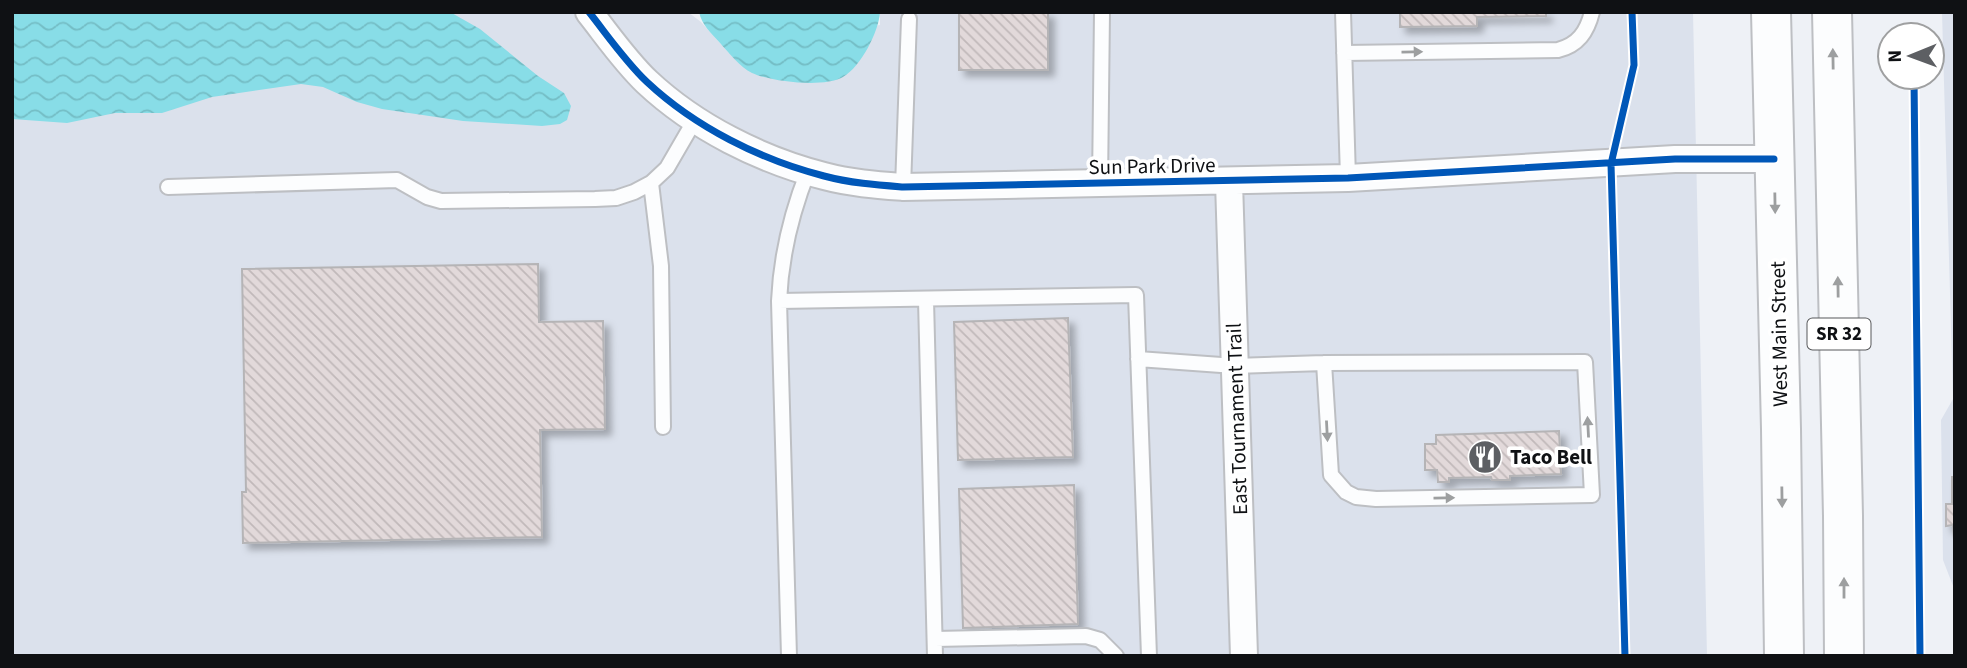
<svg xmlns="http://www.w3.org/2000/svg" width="1967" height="668" viewBox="0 0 1967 668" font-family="'Source Sans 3',sans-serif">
<defs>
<pattern id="water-waves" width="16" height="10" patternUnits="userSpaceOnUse" patternTransform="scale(1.75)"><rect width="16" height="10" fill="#88dde7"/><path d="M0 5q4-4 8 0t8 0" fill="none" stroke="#74bdc5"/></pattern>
<pattern id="building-back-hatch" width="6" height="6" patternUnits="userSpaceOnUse" patternTransform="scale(1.75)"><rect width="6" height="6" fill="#e2d9da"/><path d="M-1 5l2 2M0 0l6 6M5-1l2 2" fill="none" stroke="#c1b9ba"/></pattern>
<filter id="shadow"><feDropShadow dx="6" dy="6" stdDeviation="3.5" flood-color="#0004"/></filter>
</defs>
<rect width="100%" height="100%" fill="#eef1f6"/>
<path fill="#dbe1ec" d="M12 12H688L701 22 729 53 880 25V12H1693L1707 656H12Z
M1942 12H1955V591L1943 560 1941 420 1953 399Z"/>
<path fill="url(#water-waves)" d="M12 12H450L480 29 538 76 564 93 571 106 567 120 560 124 542 126 463 121 382 109 357 102 323 87 301 84 212 97 162 113H115L67 123 12 119Z
M699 12H880C879 31 861 67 843 77 824 88 772 82 752 73 740 67 729 53 720 43 711 33 702 25 699 12Z"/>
<path fill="url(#building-back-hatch)" stroke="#b5b4b6" stroke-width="2" filter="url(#shadow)" d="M959 12H1048V70H959Z
M1400 12H1546V16L1477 17V26L1400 27Z
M538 264 539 322 603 321 605 429 540 430 542 537 243 543 242 492H246L242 269Z
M1068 318 1073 457 958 460 954 322Z
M1559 431 1561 474 1510 476V480H1492L1491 477 1449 478V482H1438L1437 470H1425V444H1436V435Z
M1952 477H1955V555L1953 525 1946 526V504H1952Z
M1074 485 1078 624 963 628 959 489Z"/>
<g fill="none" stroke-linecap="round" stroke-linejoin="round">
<g stroke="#bdbfc3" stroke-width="18">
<path id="lane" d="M1343 12 1348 178
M1344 53 1558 50C1578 45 1587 32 1592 12
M651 183 661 266 663 427
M1100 184 1102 12
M168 187 397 180 427 197 441 201 595 199 616 198 634 192 651 183 667 168 696 118
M903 187 909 19
M926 300 935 656
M779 301 1136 295 1149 656
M1138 359 1235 366 1324 363 1585 362 1592 495 1376 499 1356 497 1346 492 1331 475 1324 363
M935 639 1086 636 1100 640 1116 656
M789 656 779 301C781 255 791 214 808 171"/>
</g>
<g stroke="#bdbfc3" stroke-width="30">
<path id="street" d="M589 12C608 36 625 61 647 82 695 127 761 160 824 176 850 183 877 185 903 187L1348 178 1675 159H1774
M1229 182 1244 656"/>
</g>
<g stroke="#bdbfc3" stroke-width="42">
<path id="primary" d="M1771 12 1781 429 1784 656
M1832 12 1843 516 1844 656"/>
</g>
<use href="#lane" stroke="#fcfdfe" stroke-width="14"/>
<use href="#street" stroke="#fcfdfe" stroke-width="26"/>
<use href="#primary" stroke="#fcfdfe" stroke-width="38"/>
<g stroke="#fff" stroke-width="11">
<path id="cycleway" d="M589 12C608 36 625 61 647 82 695 127 761 160 824 176 850 183 877 185 903 187L1348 178 1675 159H1774
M1914 77 1920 656
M1625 656 1611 164 1634 65 1632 12"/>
</g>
<use href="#cycleway" stroke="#0057b8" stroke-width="7"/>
</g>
<defs><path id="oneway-solid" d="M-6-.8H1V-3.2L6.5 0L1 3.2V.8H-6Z" transform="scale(1.75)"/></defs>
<g fill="#9d9fa0">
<use href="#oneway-solid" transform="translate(1412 52) rotate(-1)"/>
<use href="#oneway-solid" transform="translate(1833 59) rotate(-91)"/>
<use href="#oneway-solid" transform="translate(1775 203) rotate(89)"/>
<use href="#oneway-solid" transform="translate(1838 287) rotate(-91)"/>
<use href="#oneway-solid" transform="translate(1588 427) rotate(-93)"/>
<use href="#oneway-solid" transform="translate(1327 431) rotate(87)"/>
<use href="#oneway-solid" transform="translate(1782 497) rotate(89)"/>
<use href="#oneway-solid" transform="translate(1444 498) rotate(-1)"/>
<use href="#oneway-solid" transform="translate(1844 588) rotate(-90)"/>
</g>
<defs>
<g id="restaurant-disc" transform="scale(1.75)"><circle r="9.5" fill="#5d5f63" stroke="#fff"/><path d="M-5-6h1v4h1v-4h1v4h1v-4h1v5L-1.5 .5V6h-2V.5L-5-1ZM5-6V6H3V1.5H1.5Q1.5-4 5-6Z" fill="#fff"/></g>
</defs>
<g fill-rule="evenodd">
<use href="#restaurant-disc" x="1485" y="457"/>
</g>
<g text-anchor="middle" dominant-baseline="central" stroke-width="7" stroke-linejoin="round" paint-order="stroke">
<rect fill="#fff" stroke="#57585a" stroke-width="2" x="1807.5" y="318.5" width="63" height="31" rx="5"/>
<g font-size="19" font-weight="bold" fill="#0f1114">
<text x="1839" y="334">SR 32</text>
</g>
<g font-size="21" fill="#0f1114" stroke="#fff">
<text transform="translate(1152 166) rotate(-1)">Sun Park Drive</text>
<text transform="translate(1779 334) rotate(-91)">West Main Street</text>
<text transform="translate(1237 419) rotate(-92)">East Tournament Trail</text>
</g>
<g font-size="21" font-weight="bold" fill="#0f1114" stroke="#fff" text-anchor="start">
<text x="1510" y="457">Taco Bell</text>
</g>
</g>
<rect width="1967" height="668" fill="none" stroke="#0f1114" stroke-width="28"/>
<g transform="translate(1911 56) rotate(269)"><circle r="33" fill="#ffffff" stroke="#9fa0a1" stroke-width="2"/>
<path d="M0-5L12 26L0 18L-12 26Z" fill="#5d5f63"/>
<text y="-10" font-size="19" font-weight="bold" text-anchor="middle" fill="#0f1114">N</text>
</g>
</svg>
